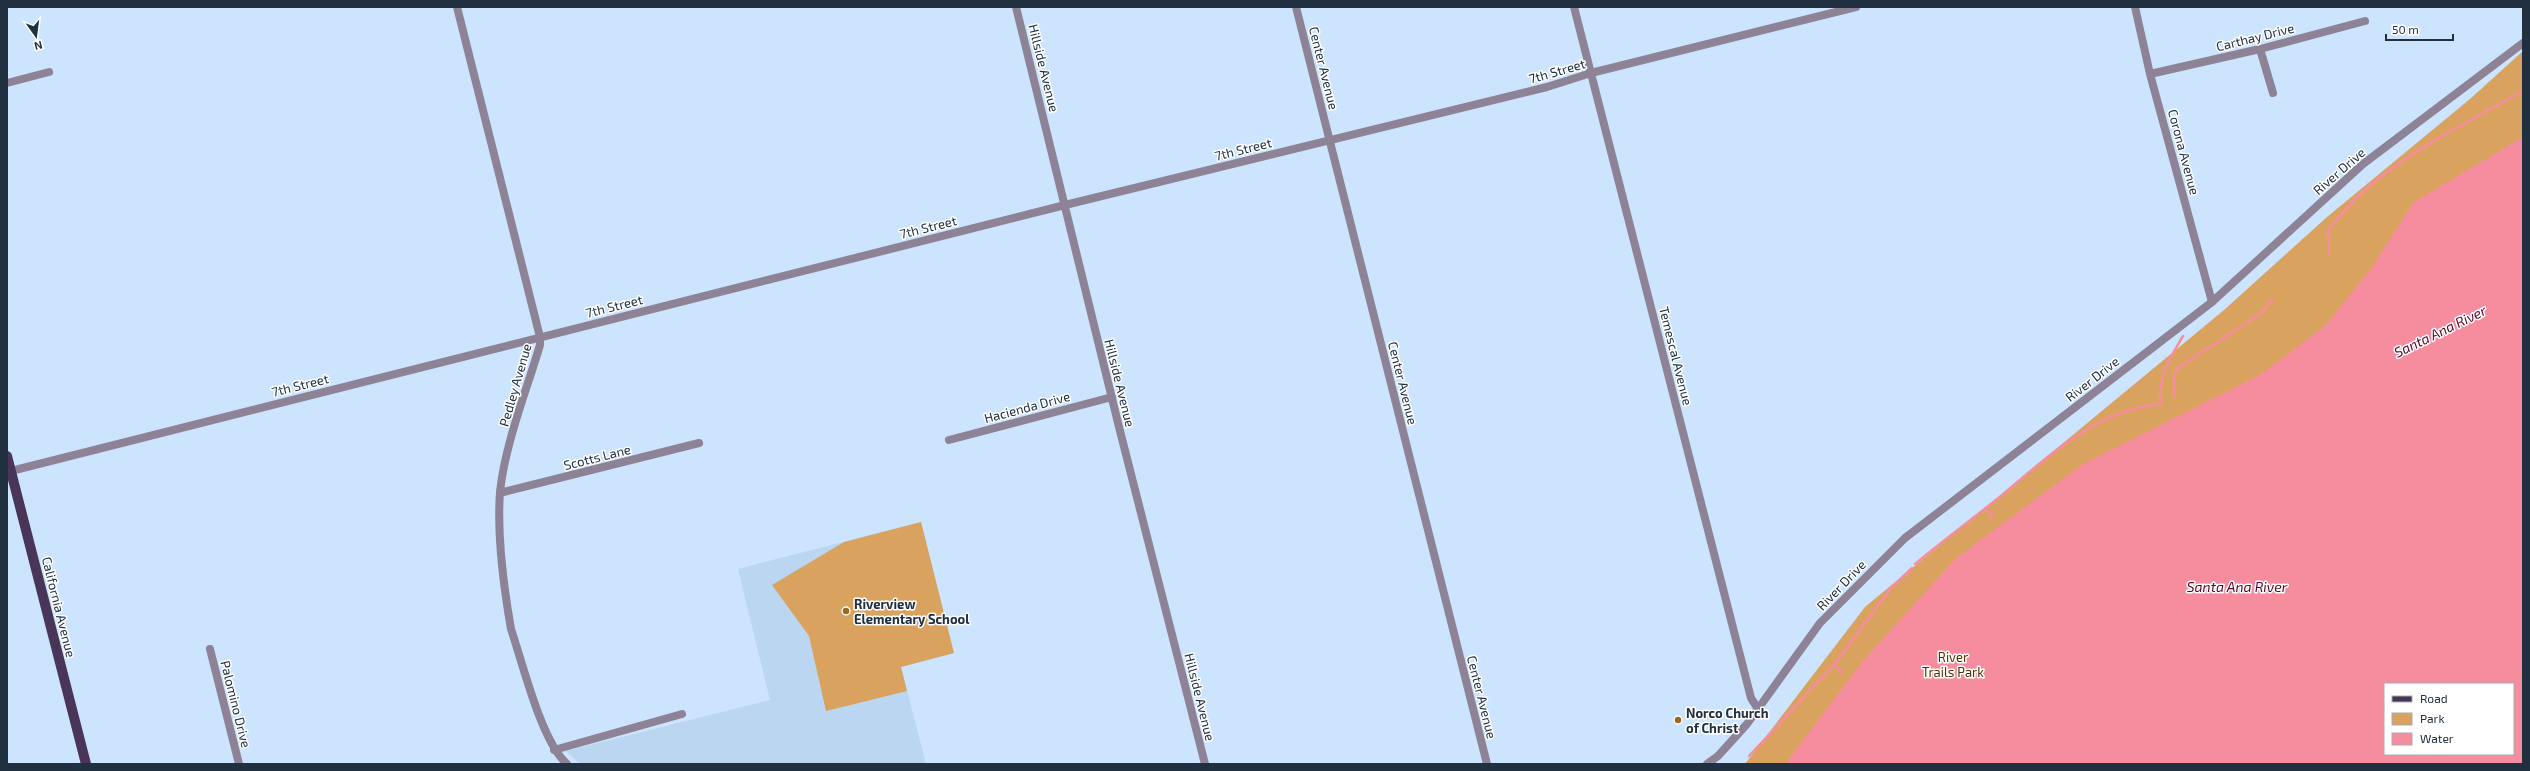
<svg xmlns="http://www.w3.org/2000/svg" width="2530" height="771" viewBox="0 0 2530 771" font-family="'Exo 2',sans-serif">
<rect width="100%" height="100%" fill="#cce4fd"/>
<path fill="#bbd6f1" d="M921 522 954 653 901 667 926 764H580L566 751 770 700 738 569Z"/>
<path fill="#daa25f" d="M2523 51V238L2090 764H1745L1865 607 2224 310 2327 217 2470 99Z
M921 522 954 653 901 667 907 691 826 711 809 636 772 585 844 542Z"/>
<path fill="#f68d9f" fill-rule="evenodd" d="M2523 137V764H1787L1789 759 1863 661 1955 559 2083 464 2260 375 2325 326 2372 267 2414 202ZM2385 684H2513V754H2385Z"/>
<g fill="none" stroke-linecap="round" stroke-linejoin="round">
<path stroke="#f68d9f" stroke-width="2.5" d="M2329 253 2328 230C2337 220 2346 208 2356 198 2401 155 2469 121 2523 91
M2174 396V375L2179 367 2260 314 2273 299
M1986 508 1992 517
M1915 564C1943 541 1972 519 2001 496 2049 456 2094 411 2160 404 2160 372 2167 363 2183 336
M1834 665 1891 588 1912 568
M1749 756 1834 665 1842 672"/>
<path stroke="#8d8296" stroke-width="8" d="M457 7 540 337V345C526 392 505 444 500 492 497 533 504 589 511 629 523 664 541 741 567 764
M1016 7 1119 427 1205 764
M1296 7 1487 764
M1574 7 1751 698 1758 709
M2135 7 2150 74 2212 302
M2260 49 2273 93
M2150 74 2260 49 2365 21
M7 83 49 72
M949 440 1112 397
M7 472 1065 205 1547 87 1591 73 1856 7
M500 493 699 443
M210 649 239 764
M554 750 682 714
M1707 764 1718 756 1747 724 1820 623 1905 538 2212 302 2363 164 2523 43"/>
<path stroke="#493557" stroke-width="10" d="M7 456 86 764"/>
</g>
<g fill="#9c681f" stroke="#fff" stroke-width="1.5">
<circle cx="846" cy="611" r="4"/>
<circle cx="1678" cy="720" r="4"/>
</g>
<g text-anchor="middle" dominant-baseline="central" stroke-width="3" stroke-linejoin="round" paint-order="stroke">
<g font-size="13" fill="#203040" stroke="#fff">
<text transform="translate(2255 37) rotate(-14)">Carthay Drive</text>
<text transform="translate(1044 68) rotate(76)">Hillside Avenue</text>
<text transform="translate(1324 68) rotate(76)">Center Avenue</text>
<text transform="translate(1557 71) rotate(-16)">7th Street</text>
<text transform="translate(1243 149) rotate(-14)">7th Street</text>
<text transform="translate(2184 152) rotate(75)">Corona Avenue</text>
<text transform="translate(2339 171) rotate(-41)">River Drive</text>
<text transform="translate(928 227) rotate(-14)">7th Street</text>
<text transform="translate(614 306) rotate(-14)">7th Street</text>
<text transform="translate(1676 356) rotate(76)">Temescal Avenue</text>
<text transform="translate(2092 379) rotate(-38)">River Drive</text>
<text transform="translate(1120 383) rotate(76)">Hillside Avenue</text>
<text transform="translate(1403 383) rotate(76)">Center Avenue</text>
<text transform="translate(300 385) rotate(-14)">7th Street</text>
<text transform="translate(515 385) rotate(-74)">Pedley Avenue</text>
<text transform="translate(1027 407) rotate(-15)">Hacienda Drive</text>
<text transform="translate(597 457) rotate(-14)">Scotts Lane</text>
<text transform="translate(1841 585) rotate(-46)">River Drive</text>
<text transform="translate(59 607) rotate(76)">California Avenue</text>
<text transform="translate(1200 697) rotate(76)">Hillside Avenue</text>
<text transform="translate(1482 697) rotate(76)">Center Avenue</text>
<text transform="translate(236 704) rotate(76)">Palomino Drive</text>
</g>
<g font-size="13" font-weight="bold" fill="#203040" stroke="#fff" text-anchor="start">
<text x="854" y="604">Riverview<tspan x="854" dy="15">Elementary School</tspan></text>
<text x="1686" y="713">Norco Church<tspan x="1686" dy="15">of Christ</tspan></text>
</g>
<g font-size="13" fill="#523100" stroke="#fff">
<text x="1953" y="657">River<tspan x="1953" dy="15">Trails Park</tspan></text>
</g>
<g font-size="14" font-style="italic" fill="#590521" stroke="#fff">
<text transform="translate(2440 331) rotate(-26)">Santa Ana River</text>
<text x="2237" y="586">Santa Ana River</text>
</g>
</g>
<rect width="2530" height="771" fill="none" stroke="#203040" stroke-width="16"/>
<rect x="2384" y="683" width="130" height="72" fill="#ffffff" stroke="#a6acb3"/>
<rect x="2392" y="696" width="20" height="6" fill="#493557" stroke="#a6acb3"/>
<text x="2420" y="703" font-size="12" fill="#203040">Road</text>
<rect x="2392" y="713" width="20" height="12" fill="#daa25f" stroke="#a6acb3"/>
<text x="2420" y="723" font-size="12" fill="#203040">Park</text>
<rect x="2392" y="733" width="20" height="12" fill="#f68d9f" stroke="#a6acb3"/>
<text x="2420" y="743" font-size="12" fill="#203040">Water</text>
<g transform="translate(36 36) rotate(166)" stroke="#ffffff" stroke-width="3" paint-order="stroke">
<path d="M0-3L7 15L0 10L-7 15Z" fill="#203040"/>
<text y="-6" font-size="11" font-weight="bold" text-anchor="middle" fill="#203040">N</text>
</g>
<path d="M2386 34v6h67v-6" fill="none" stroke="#203040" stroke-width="2"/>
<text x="2392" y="34" font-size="12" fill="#203040" stroke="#ffffff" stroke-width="3" paint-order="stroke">50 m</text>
</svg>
